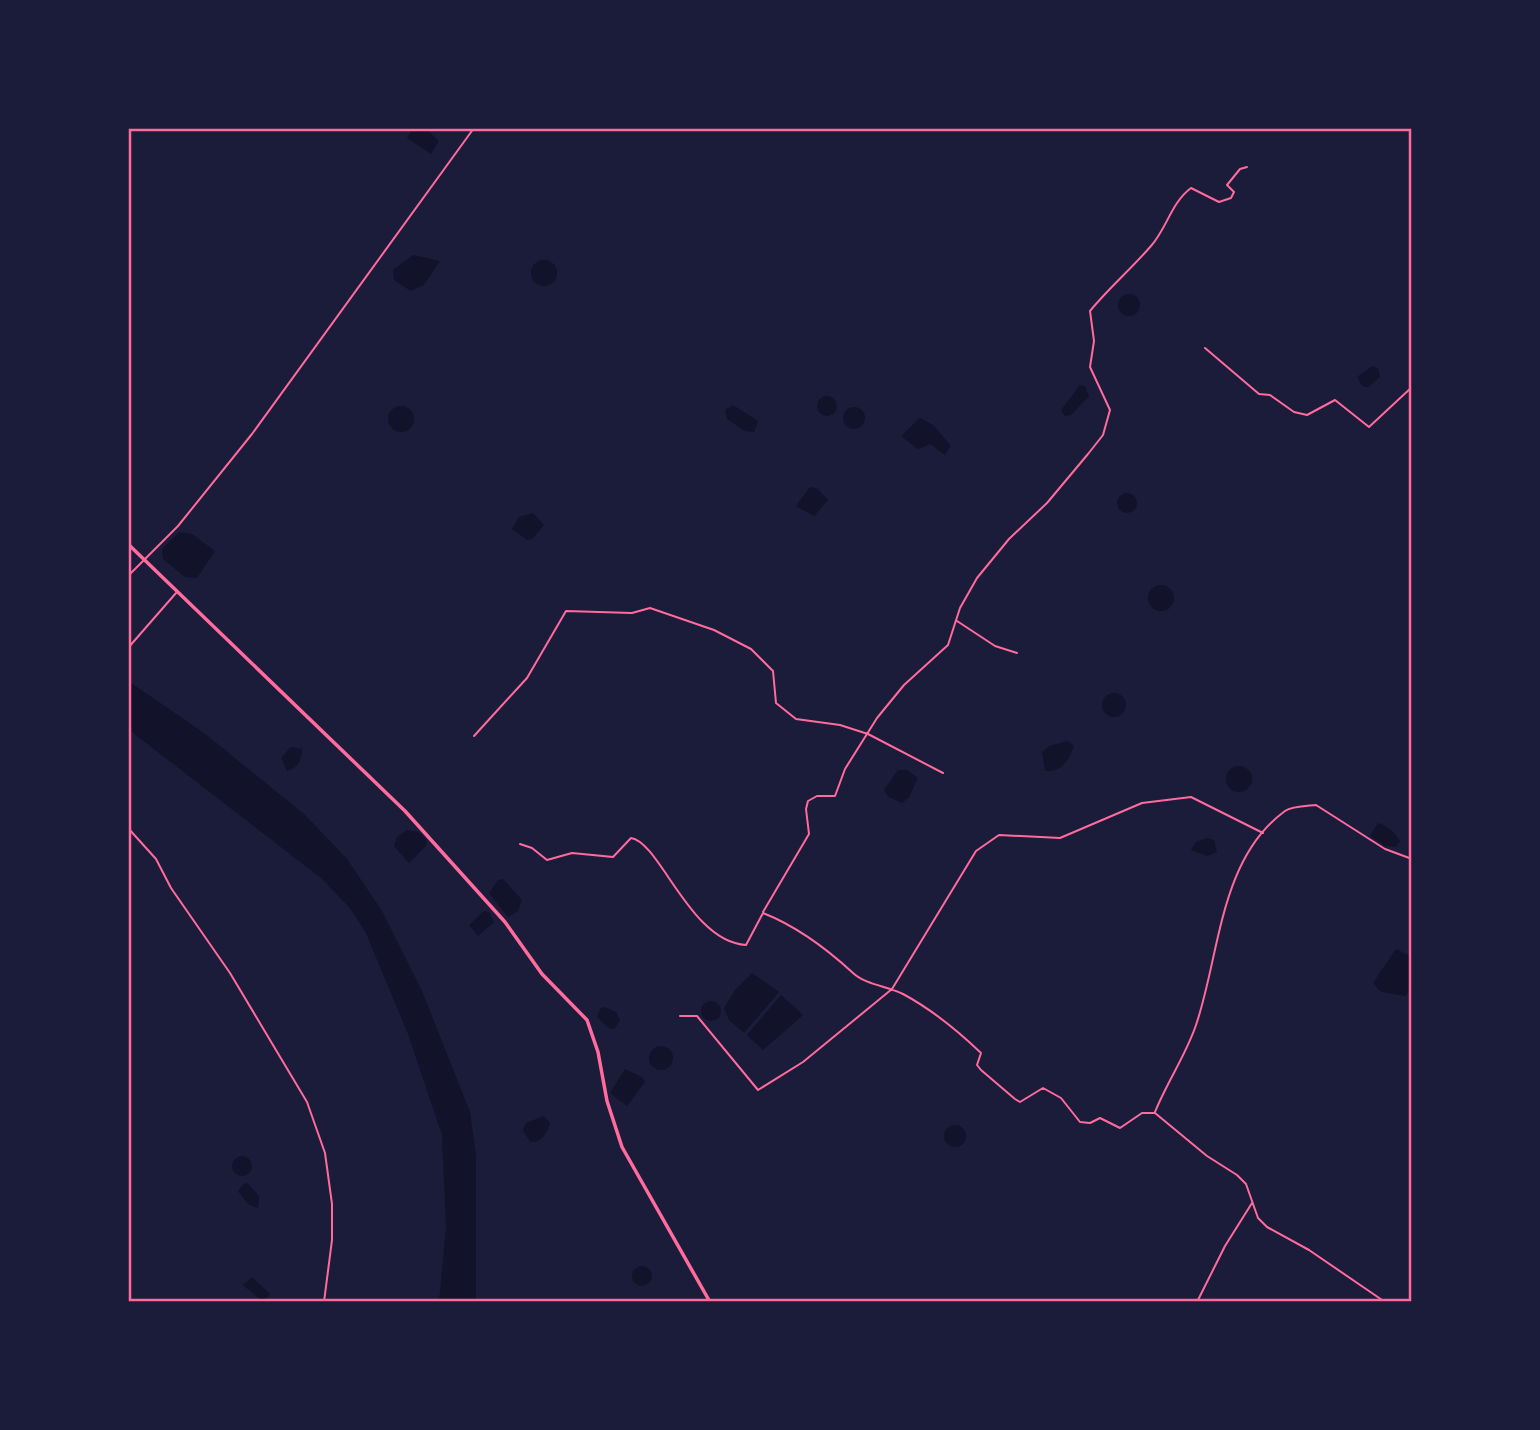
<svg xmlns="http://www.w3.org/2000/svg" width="1540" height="1430" viewBox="0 0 1540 1430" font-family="Overpass,sans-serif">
<rect width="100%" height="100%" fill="#1b1b3a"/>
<path fill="#12122b" d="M413 128 428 131 439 141 431 154 407 138Z
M413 255 440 261 424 285 411 291 394 280 393 270Z
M531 273a13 13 0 1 1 26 0a13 13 0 1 1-26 0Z
M1118 305a11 11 0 1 1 22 0a11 11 0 1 1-22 0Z
M1372 366 1378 368 1380 377 1368 387 1362 386 1357 377Z
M1080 385 1085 386 1089 396 1071 415 1065 416 1061 410Z
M817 406a10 10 0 1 1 20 0a10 10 0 1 1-20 0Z
M733 405 758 421 754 432 745 431 727 419 725 410Z
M388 419a13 13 0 1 1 26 0a13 13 0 1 1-26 0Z
M843 418a11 11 0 1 1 22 0a11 11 0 1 1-22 0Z
M920 418 933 425 951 446 945 455 930 444 918 449 901 436Z
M810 487 818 489 828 500 814 516 796 506Z
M1117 503a10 10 0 1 1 20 0a10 10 0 1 1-20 0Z
M533 513 544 525 532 539 527 540 512 529 519 517Z
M179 532 192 534 215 551 197 578 185 577 163 559 162 549Z
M1148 598a13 13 0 1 1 26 0a13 13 0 1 1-26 0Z
M128 681 204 733 305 815 347 859 382 911 422 991 470 1112 476 1156V1302H439L446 1227 442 1135 408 1034 366 933 350 908 321 878 128 729Z
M1102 705a12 12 0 1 1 24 0a12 12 0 1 1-24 0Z
M1068 741 1074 746C1069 761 1062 772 1045 771L1042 752 1049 746Z
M291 747 302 749C302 760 298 768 287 771L281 758Z
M1226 779a13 13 0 1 1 26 0a13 13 0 1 1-26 0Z
M898 770H907L918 778 909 797 902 803 889 797 884 790Z
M1378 823C1388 826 1394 832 1400 841L1396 847 1385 846 1370 836Z
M407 830 419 832 427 841 425 847 409 863 394 846 397 837Z
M1207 838 1214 840 1217 852 1207 856 1191 850 1196 842Z
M503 879 522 900 518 911 508 917 489 893 498 880Z
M484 911 489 912 494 922 478 936 469 925Z
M1396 949 1412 957V984L1406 996 1381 992 1373 983Z
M752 973 779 992 744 1033 729 1020 724 1008 735 990Z
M781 995 803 1015 763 1050 747 1035Z
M701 1011a10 10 0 1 1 20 0a10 10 0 1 1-20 0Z
M604 1007 616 1012 620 1020 615 1028 610 1029 597 1017 600 1009Z
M649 1058a12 12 0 1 1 24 0a12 12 0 1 1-24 0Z
M625 1069 642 1077 645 1082 627 1106 610 1093Z
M544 1116 550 1123C547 1133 542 1143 530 1142L523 1130 526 1123Z
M944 1136a11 11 0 1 1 22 0a11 11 0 1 1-22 0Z
M232 1166a10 10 0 1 1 20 0a10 10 0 1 1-20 0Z
M246 1182 259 1196 258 1208 248 1204 238 1191Z
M632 1276a10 10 0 1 1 20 0a10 10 0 1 1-20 0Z
M252 1277 270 1294 263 1302 243 1285Z"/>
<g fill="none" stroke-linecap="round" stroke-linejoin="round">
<path stroke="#ff6b9d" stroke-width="2" d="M1412 327V337
M1205 348 1259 394 1270 395 1294 412 1307 415 1335 400 1369 427 1412 387
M128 576 178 526 252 434 474 128
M957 621 995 646 1017 653
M128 648 176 593
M474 736 527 678 566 611 632 613 650 608 714 630 751 649 773 671 776 703 796 719 840 725 868 734 943 773
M128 828 156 859 171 888 230 973 307 1102 325 1153 332 1204V1240L324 1302
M520 844 532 848 547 860 572 853 613 857 631 838C660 842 690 942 746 945L763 913C796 926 827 949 853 973 866 985 887 986 903 994 931 1009 958 1031 981 1053L977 1065 981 1070 1015 1099 1020 1102 1043 1088 1061 1098 1080 1122 1090 1123 1100 1118 1120 1128 1142 1113H1155L1207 1156 1237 1175 1246 1184 1258 1218 1267 1227 1309 1250 1385 1302
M763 912 809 834 806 809 808 801 817 796H835L845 769 877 718 904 685 948 645 960 608 977 578 1009 539 1047 503 1088 454 1103 435 1110 410 1090 367 1094 341 1090 311C1109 288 1131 269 1151 246 1167 228 1171 203 1191 188L1219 202 1231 198 1234 192 1227 185 1240 169 1247 167
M680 1016H697L758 1090 803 1062 892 989 976 851 999 835 1060 838 1142 803 1191 797 1263 833
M1155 1112C1167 1082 1186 1055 1196 1025 1220 955 1219 859 1285 811 1292 806 1307 806 1316 805L1385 849 1412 859
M1197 1302 1225 1246 1252 1203"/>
<path stroke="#ff6b9d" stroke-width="3.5" d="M128 544 405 811 505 922 542 974 587 1020 598 1052 607 1101 622 1147 710 1302"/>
</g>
<rect width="1540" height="1430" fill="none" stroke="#1b1b3a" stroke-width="259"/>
<rect x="130" y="130" width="1280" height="1170" fill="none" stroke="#ff6b9d" stroke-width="2.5"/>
</svg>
